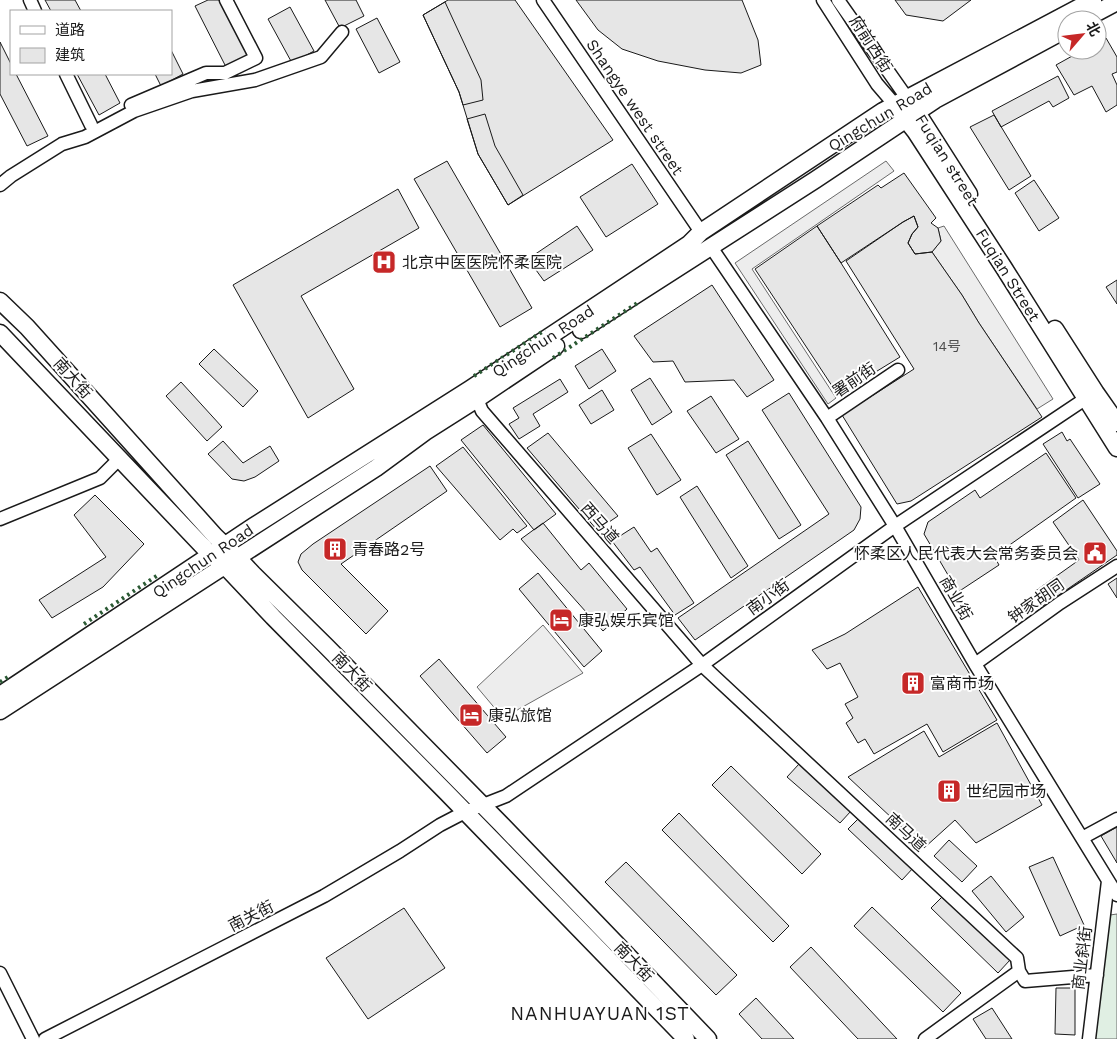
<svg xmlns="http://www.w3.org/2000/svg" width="1117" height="1039" viewBox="0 0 1117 1039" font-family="'Work Sans','Noto Sans SC',sans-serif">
<rect width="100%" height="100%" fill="#fff"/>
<path fill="#e0efe3" stroke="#6a6a6a" d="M1117 914V1039H1095L1110 915Z"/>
<path fill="#ededed" stroke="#6a6a6a" d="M886 161 894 171 752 269 836 398 828 404 735 263Z
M944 226 1053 399 1037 409 979 323 962 295 932 252 941 241 938 228Z
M543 625 583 673 503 718 477 687Z"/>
<path fill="#e6e6e6" stroke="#1a1a1a" d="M45 0H75L81 11H51Z
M208 0H219L248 56 226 67 195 6Z
M325 0H356L364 16 340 28Z
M448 0H515L613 140 508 205 478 154 459 92 423 15Z
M576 0H742L758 40 761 65 741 73 705 70 658 61 622 49 598 30Z
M895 0H971L943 21 906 15Z
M445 2 481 80 483 100 463 105 459 92 423 15Z
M290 7 314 51 292 63 268 19Z
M377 18 400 62 379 73 356 29Z
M1106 38 1117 57V72L1112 74 1117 85V105L1106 112 1092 86 1074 95 1056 65 1083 50H1097V42Z
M0 42 11 64V74H16L48 136 27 146 0 94Z
M171 50 183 74 161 86 155 74H171Z
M77 74H105L120 103 99 115Z
M1058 76 1069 98 1053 107 1049 101 1001 127 992 111Z
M485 114 495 146 523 195 508 205 478 154 467 119Z
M994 115 1031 176 1009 190 970 127Z
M447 161 532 308 500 327 414 179Z
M632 164 658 204 606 237 580 197Z
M904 173 936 218 931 223 938 228 941 241 932 252 915 254 908 243 912 234 918 227 914 216 903 222 841 263 817 226 878 185 881 188Z
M1034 180 1059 218 1039 231 1015 193Z
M398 189 419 228 301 296 354 389 308 418 233 285Z
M914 216 918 227 912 234 908 243 915 254 932 252 962 295 979 323 1042 417 911 501 897 504 842 415 914 369 846 261 903 222Z
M577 226 593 250 544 281 528 259Z
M817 226 841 263 900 357 838 395 755 269Z
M1117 280V304L1106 287Z
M712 285 774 380 747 397 734 380 685 382 673 361 653 362 634 336Z
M214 349 258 391 243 407 199 364Z
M602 349 616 371 589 389 575 366Z
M650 378 672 412 652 425 631 390Z
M560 379 568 392 533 414 540 426 519 439 509 424 519 418 513 408Z
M181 382 222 427 207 441 166 396Z
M602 390 614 410 591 424 579 405Z
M789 393 861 507 860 519 854 530 695 640 678 618 829 514 762 410Z
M711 396 739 439 716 453 687 411Z
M483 425 556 514 534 530 461 440Z
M1062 432 1067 441 1070 439 1100 484 1078 498 1043 444Z
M548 433 618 516 597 530 527 448Z
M651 434 681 480 657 495 628 448Z
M223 441 243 463 270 446 279 461 255 477 244 481 232 479 208 454Z
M748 441 801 525 779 539 726 455Z
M463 447 527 526 517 533 513 529 500 540 436 466Z
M1046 453 1076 498 994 556 999 565 958 592 924 534 928 522 975 490 980 498Z
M430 466 447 491 341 564 388 611 366 634 302 570 298 562 301 554 313 544Z
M697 486 748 566 731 578 680 497Z
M95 495 144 544 103 587 52 618 39 600 106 557 74 515Z
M1083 500 1117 551V555L1043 606 1034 592 1079 560 1053 522Z
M543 523 581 570 589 563 627 609 603 631 521 539Z
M634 527 651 552 657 548 694 603 675 615 640 567 634 570 612 541Z
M538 573 602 651 584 667 519 589Z
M1117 578V598L1108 584Z
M918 587 997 720 943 752 927 724 874 754 865 739 858 743 846 723 853 718 845 704 858 697 840 663 827 669 812 650 845 634Z
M439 659 506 737 487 753 420 676Z
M997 723 1042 805 976 843 955 820 924 848 848 777 924 731 939 757Z
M799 764 851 811 840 823 787 777Z
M731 766 821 854 802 874 712 785Z
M679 813 789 926 773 942 662 830Z
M860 817 914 867 902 880 848 829Z
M1117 827V863L1101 836Z
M949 840 977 866 962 882 934 856Z
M1053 857 1084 925 1060 936 1029 867Z
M626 862 737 975 716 995 605 882Z
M991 876 1024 917 1006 932 972 891Z
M944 895 1010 960 998 973 931 908Z
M872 907 961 993 943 1012 854 926Z
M404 908 445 968 368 1019 326 958Z
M811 947 897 1039H858L790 967Z
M1056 988H1075V1035L1055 1034Z
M756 998 794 1039H762L739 1014Z
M992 1008 1012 1039H986L973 1019Z"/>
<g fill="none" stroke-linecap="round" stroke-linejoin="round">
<g stroke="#1a1a1a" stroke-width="15">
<path id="minor" d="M30 0 35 11
M543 0 701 232
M823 0 877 84 895 105
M838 0 907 98
M66 74 91 125
M131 105 206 73H225L256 58 226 0
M0 185 11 176 62 144 85 137 134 111 192 91 255 80 321 57 342 32
M711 247 827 418 895 526 975 664 1117 895
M477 399 482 411 702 665 1017 958 1019 971 1025 981 1097 975
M827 418 898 370
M0 519 100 478 119 459
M975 664 1060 603 1117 566
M1082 838 1117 819
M0 973 33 1039
M45 1039 324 896 400 851 440 825 465 812 506 796 702 665 895 526 1085 399
M925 1039 1019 971
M1089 1039 1108 881"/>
</g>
<g stroke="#1a1a1a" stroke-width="19">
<path id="major" d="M1083 20 1117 2
M911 103 969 194
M900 112 915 131 1004 268 1117 448
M0 301 27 327 215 536 238 558 253 574 327 647 501 824 708 1039
M1055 329 1096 393 1117 423
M581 330 815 180 935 100 1067 29
M0 333 211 555 225 566 273 617 447 793 686 1039
M0 695 254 526 470 389 689 244 701 232 883 111 1093 0
M0 711 376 468 425 432 477 399 556 346"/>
</g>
<use href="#minor" stroke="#fff" stroke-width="12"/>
<use href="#major" stroke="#fff" stroke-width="16"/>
<path stroke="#2b5a34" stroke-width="4" stroke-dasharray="2.5 4" stroke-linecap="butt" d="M553 358 639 302
M474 376 545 330
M84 624 158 575
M0 682 8 677"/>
</g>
<defs>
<g id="hospital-square" transform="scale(1.25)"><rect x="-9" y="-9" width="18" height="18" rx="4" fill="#c62828" stroke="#fff"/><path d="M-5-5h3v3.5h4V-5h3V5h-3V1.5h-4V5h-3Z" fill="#fff"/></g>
<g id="building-square" transform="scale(1.25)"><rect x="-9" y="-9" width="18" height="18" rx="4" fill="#c62828" stroke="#fff"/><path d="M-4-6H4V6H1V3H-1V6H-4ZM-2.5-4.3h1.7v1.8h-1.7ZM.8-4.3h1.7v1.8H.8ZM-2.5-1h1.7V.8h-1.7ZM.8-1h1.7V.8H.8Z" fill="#fff"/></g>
<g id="civic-square" transform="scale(1.25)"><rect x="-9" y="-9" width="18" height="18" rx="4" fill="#c62828" stroke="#fff"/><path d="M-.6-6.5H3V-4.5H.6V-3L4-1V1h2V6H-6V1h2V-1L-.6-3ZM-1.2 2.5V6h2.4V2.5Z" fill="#fff"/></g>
<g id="hotel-square" transform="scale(1.25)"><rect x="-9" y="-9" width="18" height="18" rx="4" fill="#c62828" stroke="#fff"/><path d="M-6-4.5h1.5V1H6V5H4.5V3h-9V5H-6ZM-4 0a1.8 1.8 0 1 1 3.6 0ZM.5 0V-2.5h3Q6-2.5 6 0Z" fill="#fff"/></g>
</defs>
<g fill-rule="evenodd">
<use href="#hospital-square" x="384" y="262"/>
<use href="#building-square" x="335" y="549"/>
<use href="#civic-square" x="1095" y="553"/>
<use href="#hotel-square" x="561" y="620"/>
<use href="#building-square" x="913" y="683"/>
<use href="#hotel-square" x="471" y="715"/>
<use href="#building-square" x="949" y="791"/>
</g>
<g text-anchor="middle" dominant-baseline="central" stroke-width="4" stroke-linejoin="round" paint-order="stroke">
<g font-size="14" fill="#4d4d4d">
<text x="947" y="346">14号</text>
</g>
<g font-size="16" fill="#1a1a1a" stroke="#fff">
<text transform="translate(871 44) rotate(57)">府前西街</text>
<text transform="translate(635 107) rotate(56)">Shangye west street</text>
<text transform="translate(880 117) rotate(-31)">Qingchun Road</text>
<text transform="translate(947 160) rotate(58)">Fuqian street</text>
<text transform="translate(1008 275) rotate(58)">Fuqian Street</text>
<text transform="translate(543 341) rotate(-33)">Qingchun Road</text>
<text transform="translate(73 378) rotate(48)">南大街</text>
<text transform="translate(854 380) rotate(-34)">署前街</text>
<text transform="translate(600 523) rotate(49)">西马道</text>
<text transform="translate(203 561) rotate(-34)">Qingchun Road</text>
<text transform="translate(768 597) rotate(-36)">南小街</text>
<text transform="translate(956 598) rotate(60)">商业街</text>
<text transform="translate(1036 601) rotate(-35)">钟家胡同</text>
<text transform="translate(352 672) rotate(46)">南大街</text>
<text transform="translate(906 832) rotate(43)">南马道</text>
<text transform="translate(251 916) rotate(-27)">南关街</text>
<text transform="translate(1082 958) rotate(-83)">商业斜街</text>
<text transform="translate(634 962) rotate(46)">南大街</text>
</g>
<g font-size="16" fill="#1a1a1a" stroke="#fff" text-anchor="start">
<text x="402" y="262">北京中医医院怀柔医院</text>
<text x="352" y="549">青春路2号</text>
<text x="1078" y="553" text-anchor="end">怀柔区人民代表大会常务委员会</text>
<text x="578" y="620">康弘娱乐宾馆</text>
<text x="930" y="683">富商市场</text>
<text x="488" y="715">康弘旅馆</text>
<text x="966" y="791">世纪园市场</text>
</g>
<g font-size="19" letter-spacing="1" fill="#1a1a1a" stroke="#fff">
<text x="600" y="1013">NANHUAYUAN 1ST</text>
</g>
</g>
<rect x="10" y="10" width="162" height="65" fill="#ffffff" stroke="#a3a3a3"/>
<rect x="20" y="26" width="25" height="8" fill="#ffffff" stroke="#a3a3a3"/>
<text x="55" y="35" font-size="15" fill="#1a1a1a">道路</text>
<rect x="20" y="48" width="25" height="15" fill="#e6e6e6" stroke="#a3a3a3"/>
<text x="55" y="60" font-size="15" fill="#1a1a1a">建筑</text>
<g transform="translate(1082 35) rotate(62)"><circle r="24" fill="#ffffff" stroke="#a3a3a3"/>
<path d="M0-4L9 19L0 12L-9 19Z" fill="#c62828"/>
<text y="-8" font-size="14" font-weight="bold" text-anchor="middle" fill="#1a1a1a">北</text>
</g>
</svg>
